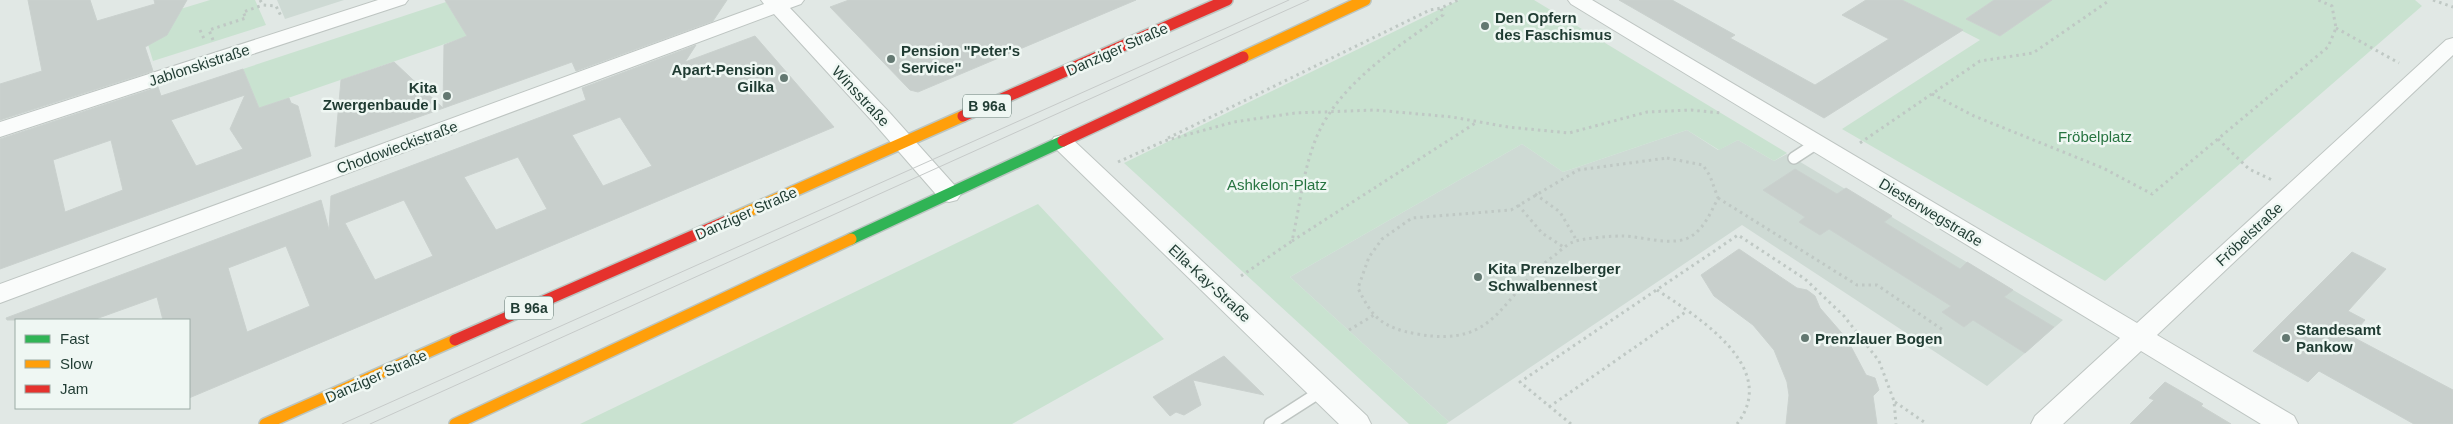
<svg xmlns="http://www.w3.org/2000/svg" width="2453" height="424" viewBox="0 0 2453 424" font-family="Helvetica,sans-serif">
<rect width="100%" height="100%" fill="#e1e8e5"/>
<path fill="#cedad4" d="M277 0H344L285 19Z
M1687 130 1718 150 1738 140 1774 161 1787 154 2063 320 1987 386 1742 225 1449 422 1290 277 1522 144 1563 172Z"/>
<path fill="#c9e2d0" d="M210 0H255L266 25 153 61 141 21Z
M1459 0H1534L1787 153 1774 161 1738 140 1719 150 1687 130 1563 172 1522 144 1290 277 1449 422 1446 424H1409L1124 163Z
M1902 0H1994L1966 19 2000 36 2047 3 2041 0H2415L2422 6 2105 281 1842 129 1980 40Z
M446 2 468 36 259 108 243 69Z
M1038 204 1164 339 1012 424H580Z"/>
<path fill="#c8cfcc" stroke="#cad1ce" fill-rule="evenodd" d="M28 0H90L97 21 155 4 154 0H187L167 35 145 47 153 71 0 120V84L42 71Z
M445 0H727L713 21 576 71 572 62 335 147 341 80 394 62 443 108 444 45 467 36Z
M849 0H1136L918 92 910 90 830 7Z
M1619 0H1672L1735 35 1730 38 1815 85 1889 39 1842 15 1866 0H1902L1963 30 1824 118Z
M1994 0H2052L2000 36 1966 19Z
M755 36 834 127 189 398V320H163L157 297 93 320H7L6 318 321 200 329 230 331 196 586 100 582 88 696 45 685 62ZM620 117 652 166 603 186 572 135ZM518 157 547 209 496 230 464 177ZM404 200 433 256 375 280 345 223ZM286 246 310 306 247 332 228 268Z
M243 69 259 108 289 98 291 103 298 106 311 156 0 269V139L158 87 161 96ZM245 95 230 129 243 149 196 166 171 120ZM111 140 123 190 65 212 53 160Z
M1795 169 1837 194 1846 188 1892 216 1884 222 1960 269 1967 262 2013 290 2004 297 2054 327 2025 353 1973 320 1964 327 1942 312 1951 306 1829 229 1820 235 1799 222 1805 217 1763 190Z
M1739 249 1797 288 1807 290 1815 296 1820 308 1847 339 1866 375 1875 378 1879 390 1873 396 1877 424H1786L1789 395 1787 382 1774 350 1753 325 1714 296 1701 275Z
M2352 252 2386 269 2348 311 2365 320 2351 336 2453 390V424H2414L2319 371 2308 382 2253 351Z
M1224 356 1264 395 1193 380 1201 405 1184 415 1176 412 1170 416 1153 397Z
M2165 382 2203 404 2201 406 2231 424H2130L2154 400 2149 398Z"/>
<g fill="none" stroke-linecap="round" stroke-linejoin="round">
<g stroke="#bec5c2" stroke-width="14">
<path id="lane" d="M1794 158 1817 143
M1270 424 1323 390"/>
</g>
<g stroke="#bec5c2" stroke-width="2">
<path id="street" d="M378 0H408L405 4 0 137V122Z
M761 0H804L801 4 790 8 889 112 957 188 961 194 957 200 949 202 941 200 873 122 774 14 0 303V284L764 4Z
M1568 0H1592L2137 323 2446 40 2453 38V55L2157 335 2294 416 2298 424H2261L2141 351 2063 424H2031L2035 416 2120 338 1571 4Z
M1062 135 1070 137 1367 416 1371 424H1339L1054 147 1051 142 1054 137Z"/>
</g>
<g stroke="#bbc5c1" stroke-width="14">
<path id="fast" d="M851 239 1063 141"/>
</g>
<g stroke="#bbc5c1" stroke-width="14">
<path id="slow" d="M1243 57 1365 0
M729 220 963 116
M265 424 455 340
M455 424 851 239"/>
</g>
<g stroke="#bbc5c1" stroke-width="14">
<path id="jam" d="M963 116 1227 0
M1063 141 1243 57
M455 340 729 220"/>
</g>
<path stroke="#bfc8c4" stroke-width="3" stroke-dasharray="2.5 4" stroke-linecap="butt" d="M260 0 263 5 276 6 282 18
M2433 0 2453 7
M2336 28 2399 63
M200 30 205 41
M213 40 209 30 246 18 243 12 263 5
M1932 94 1974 116 2103 168 2152 194 2328 47 2336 28 2332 6 2318 0
M1168 138 1430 10 1441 8 1458 0
M2218 139 2249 169 2272 180
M1860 143 1980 61 2033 53 2110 0
M1667 158 1703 165 1710 176 1718 198C1711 212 1704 229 1690 237 1672 247 1641 236 1622 236 1610 236 1584 238 1573 242 1567 244 1560 251 1555 255 1500 294 1500 349 1417 334 1383 328 1372 318 1358 288L1369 257 1382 239 1412 218 1511 210 1578 170Z
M1118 162 1164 141 1234 122 1295 113 1375 110 1452 117 1508 127 1569 133 1647 112 1691 110 1721 113
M1535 194 1560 212 1577 241
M1718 198 1857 285H1877L1943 330
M1518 205 1542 233 1565 248
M1292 241 1477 122
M1241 276 1292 241C1300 206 1303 169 1317 136 1340 83 1397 47 1443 15L1441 8
M1657 290C1696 316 1781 367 1737 424
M1349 330 1374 315
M1895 402 1927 424
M1549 407 1687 311
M1571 424 1520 382 1738 235 1805 279 1844 316 1879 361 1894 401 1896 424"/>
<use href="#lane" stroke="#fafcfb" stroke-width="11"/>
<use href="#street" fill="#fafcfb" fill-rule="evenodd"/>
<use href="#fast" stroke="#30b455" stroke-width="11"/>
<use href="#slow" stroke="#ff9f0a" stroke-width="11"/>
<use href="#jam" stroke="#e5322d" stroke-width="11"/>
<path stroke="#c6cac9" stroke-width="1" d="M342 424 1289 0
M370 424 1309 0"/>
</g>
<g fill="#637871" stroke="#eff7f3" stroke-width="2">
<circle cx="1485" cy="26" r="5"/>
<circle cx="891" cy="59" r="5"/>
<circle cx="784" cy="78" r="5"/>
<circle cx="447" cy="96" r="5"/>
<circle cx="1478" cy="277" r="5"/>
<circle cx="1805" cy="338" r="5"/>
<circle cx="2286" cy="338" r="5"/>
</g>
<g text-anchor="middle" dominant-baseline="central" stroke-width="5" stroke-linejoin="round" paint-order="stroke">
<g fill="#eff7f3" stroke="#5d736c" stroke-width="1">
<rect x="963" y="94.5" width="48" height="23" rx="4"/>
<rect x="505" y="296.5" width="48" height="23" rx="4"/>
</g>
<g font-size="14" font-weight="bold" fill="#1f3b32">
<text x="987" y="106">B 96a</text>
<text x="529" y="308">B 96a</text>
</g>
<g font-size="15" font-weight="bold" fill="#1f3b32" stroke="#eff7f3" text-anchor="start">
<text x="1495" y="17">Den Opfern<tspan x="1495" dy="17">des Faschismus</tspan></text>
<text x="901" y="50">Pension "Peter's<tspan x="901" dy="17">Service"</tspan></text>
<text x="774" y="69" text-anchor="end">Apart-Pension<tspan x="774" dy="17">Gilka</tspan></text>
<text x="437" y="87" text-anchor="end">Kita<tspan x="437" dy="17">Zwergenbaude I</tspan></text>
<text x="1488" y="268">Kita Prenzelberger<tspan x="1488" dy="17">Schwalbennest</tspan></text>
<text x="2296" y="329">Standesamt<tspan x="2296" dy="17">Pankow</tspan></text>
<text x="1815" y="338">Prenzlauer Bogen</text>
</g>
<g font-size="15" fill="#1f3b32" stroke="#eff7f3">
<text transform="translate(1117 49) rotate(-24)">Danziger Straße</text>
<text transform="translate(199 65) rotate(-18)">Jablonskistraße</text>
<text transform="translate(861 96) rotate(47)">Winsstraße</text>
<text transform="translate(397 147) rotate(-20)">Chodowieckistraße</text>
<text transform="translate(1931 212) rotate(31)">Diesterwegstraße</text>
<text transform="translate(746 213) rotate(-24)">Danziger Straße</text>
<text transform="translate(2249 234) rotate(-43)">Fröbelstraße</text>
<text transform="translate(1210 283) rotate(43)">Ella-Kay-Straße</text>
<text transform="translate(376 376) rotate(-24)">Danziger Straße</text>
</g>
<g font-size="15" fill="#277441" stroke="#eff7f3">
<text x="2095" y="136">Fröbelplatz</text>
<text x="1277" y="184">Ashkelon-Platz</text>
</g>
</g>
<rect x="15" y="319" width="175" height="90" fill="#eff7f3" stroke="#9caca6"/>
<rect x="25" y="335" width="25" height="8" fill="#30b455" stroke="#9caca6"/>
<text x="60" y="344" font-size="15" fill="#1f3b32">Fast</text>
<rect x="25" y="360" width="25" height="8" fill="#ff9f0a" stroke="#9caca6"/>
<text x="60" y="369" font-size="15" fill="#1f3b32">Slow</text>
<rect x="25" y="385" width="25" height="8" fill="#e5322d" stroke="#9caca6"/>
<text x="60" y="394" font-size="15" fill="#1f3b32">Jam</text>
</svg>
